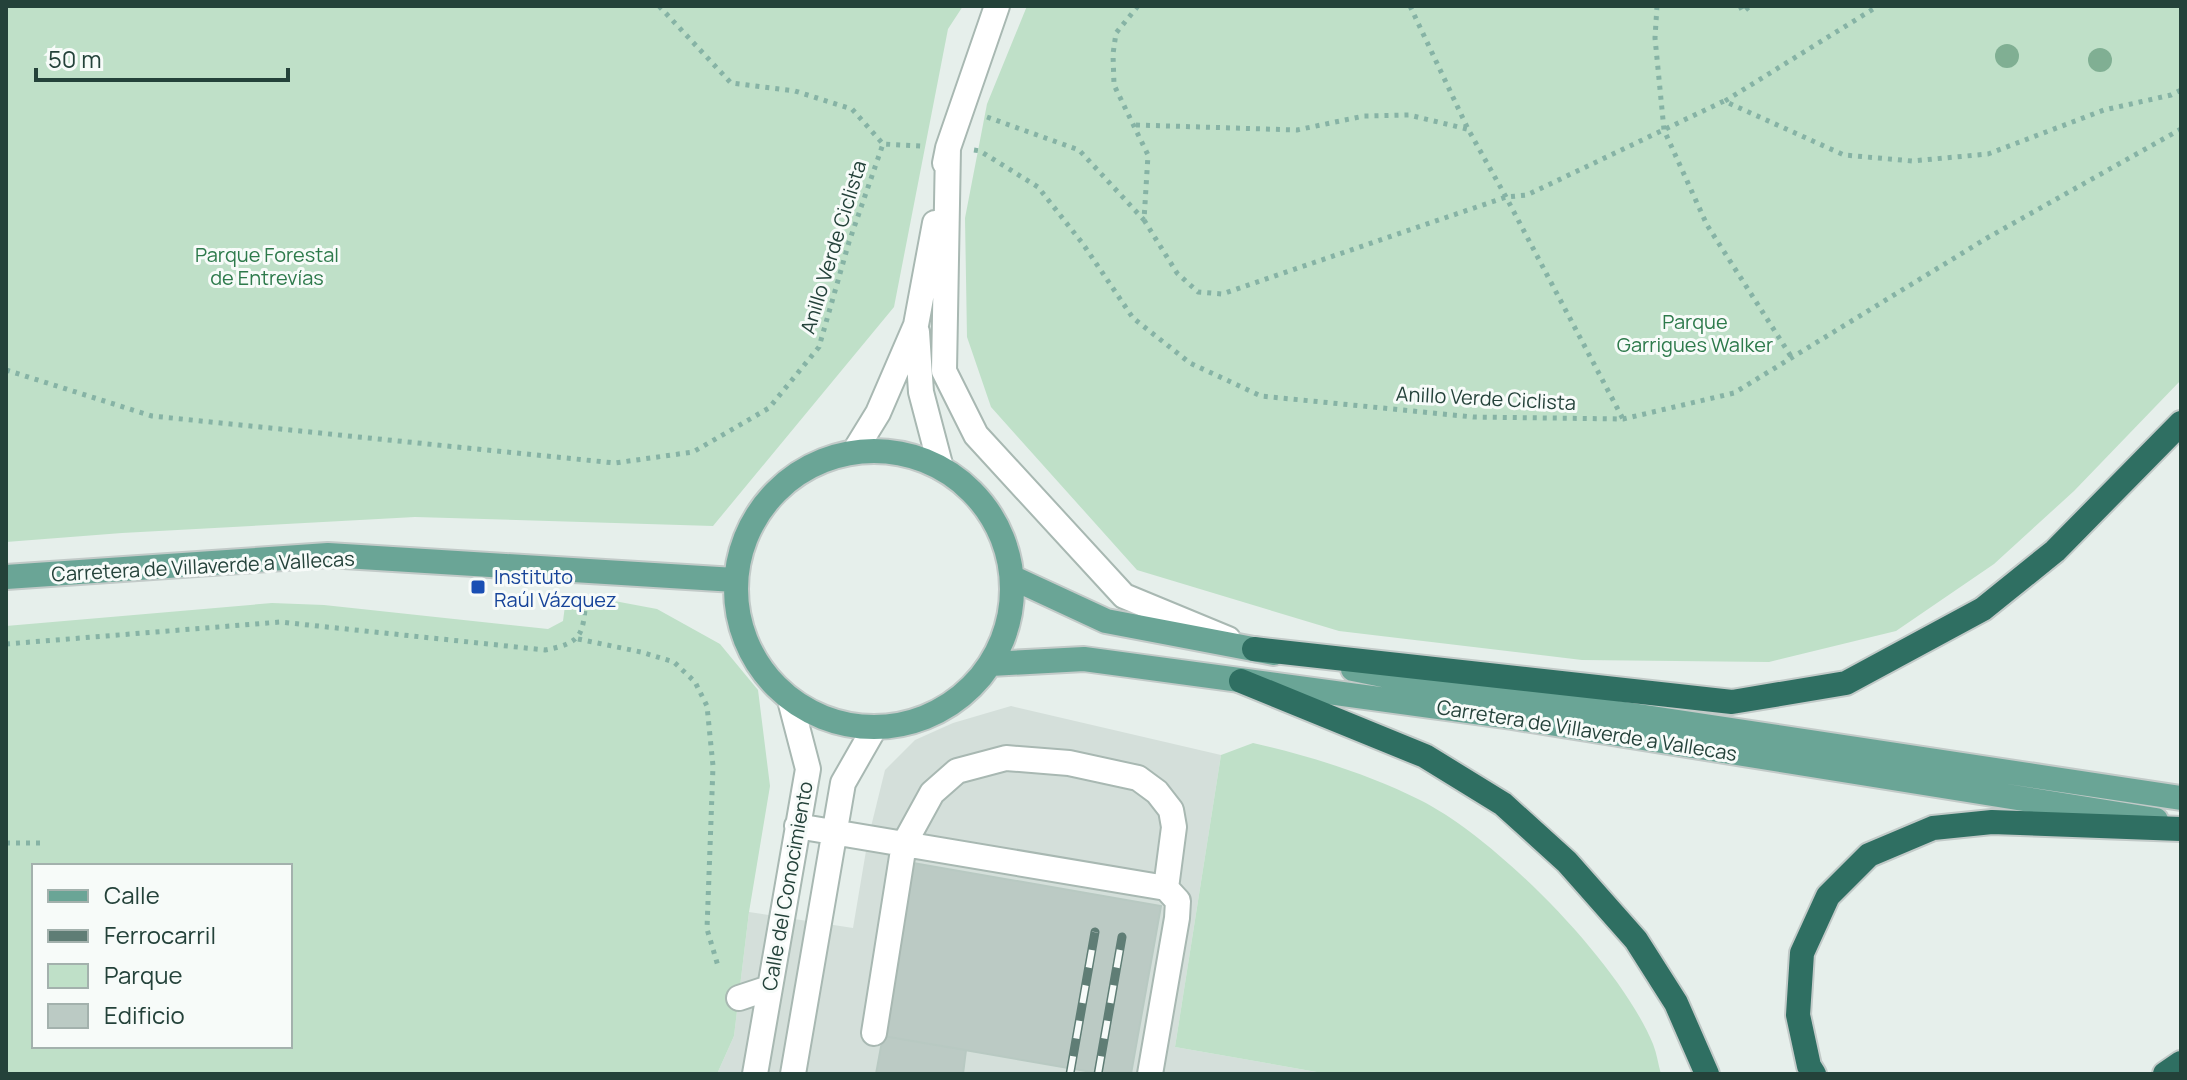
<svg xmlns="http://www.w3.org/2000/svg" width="2187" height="1080" viewBox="0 0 2187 1080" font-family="Manrope,sans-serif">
<rect width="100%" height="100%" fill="#e6efeb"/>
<path fill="#d4dfda" d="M1011 706 1221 755 1175 1047 1328 1074H717L734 1036 749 912 853 928 868 839 885 770 915 740 953 723Z"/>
<path fill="#bfe0c8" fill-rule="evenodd" d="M6 6H963L948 29 894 307 713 526 415 517 122 533 6 542Z
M1027 6H2181V380L2074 491 1994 564 1896 631 1769 662 1582 660 1339 631 1137 570 991 407 967 337 965 218 987 104Z
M566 598 609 600 657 609 720 644 758 690 770 786 749 912 734 1036 717 1074H6V626L272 603 324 605 548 629 563 621ZM34 866H290V1046H34Z
M1253 743C1310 756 1368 774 1420 800 1498 839 1620 964 1653 1044 1657 1054 1658 1064 1661 1074H1328L1175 1047 1221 755Z"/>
<path fill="#bbcac4" stroke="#b8c9c2" stroke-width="2" d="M913 863 1161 906 1131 1074H1103L883 1036Z
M883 1036 966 1050 963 1074H876Z"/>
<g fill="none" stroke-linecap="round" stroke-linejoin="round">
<g stroke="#a8b8b2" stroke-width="28">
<path id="minor" d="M948 148 944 371 976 435 1124 596 1228 639
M945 163 948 148 997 6
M917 332 921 392 941 468
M854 452 878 413 916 325 935 223
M797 826 1166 888 1178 901 1177 918 1150 1074
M739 998 769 988
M874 1033 904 844 932 793 957 771 1006 758 1069 763 1138 778 1157 792 1171 810 1174 827 1166 888
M755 1074 808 769 790 700
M793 1074 843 783 875 727"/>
</g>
<g stroke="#c2cac8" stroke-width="28">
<path id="major" d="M736 589a138 138 0 1 1 276 0a138 138 0 1 1-276 0Z
M6 577 328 555 735 580
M1013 578 1106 621 1274 653
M990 664 1084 659 1512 717 2156 820
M1353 669 1432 685 2181 798"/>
</g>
<g stroke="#c2cac8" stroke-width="28">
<path id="highway" d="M1254 649 1732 702 1846 683 1983 609 2055 551 2181 423
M1241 681 1425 756 1503 804 1567 862 1636 940 1676 1003 1707 1074
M1814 1074 1809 1066 1798 1015 1802 953 1828 896 1869 855 1933 828 1992 822 2181 829
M2165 1074 2181 1063"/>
</g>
<path stroke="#86b3a5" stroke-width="5" stroke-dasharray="4 6" stroke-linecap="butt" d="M659 6 731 83 795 91 852 109 883 144
M1138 6 1116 33 1113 54 1114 85 1148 155 1144 220 1177 273 1198 292 1222 294 1506 197 1527 195 1724 101 1844 155 1912 161 1988 154 2104 110 2171 95 2181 90
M1410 6 1468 129 1506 197 1623 419
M1657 6 1655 38 1664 130 1707 225 1792 358
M1740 6 1743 12 1750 6
M1725 101 1878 6
M987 117 1079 150 1144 220
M1136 125 1297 130 1364 116 1409 115 1467 129
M974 150 980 151 1038 187 1083 244 1133 318 1190 363 1261 396 1473 417 1623 419 1734 393 1987 238 2181 129
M6 370 152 416 615 463 693 452 769 408 819 347 849 242 883 144 921 146
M578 639 641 652 674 662 695 682 707 706 713 766 707 929 718 966
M6 644 280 622 545 650C583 643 583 634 586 598
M6 843H45"/>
<use href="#minor" stroke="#fff" stroke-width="24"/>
<use href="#major" stroke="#6aa596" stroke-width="24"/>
<use href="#highway" stroke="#2f6f62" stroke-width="24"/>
<g stroke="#5f7d75" stroke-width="9">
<path id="rail" d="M1070 1074 1095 932
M1098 1074 1122 937"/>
</g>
<use href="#rail" stroke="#f7fbf9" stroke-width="6" stroke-dasharray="18" stroke-linecap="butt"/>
</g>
<g fill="#80af93">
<circle cx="2007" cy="56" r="12"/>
<circle cx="2100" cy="60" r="12"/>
</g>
<rect fill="#1a4fb4" stroke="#f7fbf9" stroke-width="3" x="470" y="579" width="16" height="16" rx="4"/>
<g text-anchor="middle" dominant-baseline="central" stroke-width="6" stroke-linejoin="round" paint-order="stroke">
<g font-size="20" fill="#24423a" stroke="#f7fbf9">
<text transform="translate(833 247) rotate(-73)">Anillo Verde Ciclista</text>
<text transform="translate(1486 398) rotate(3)">Anillo Verde Ciclista</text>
<text transform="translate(203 566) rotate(-3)">Carretera de Villaverde a Vallecas</text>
<text transform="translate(1587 730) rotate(9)">Carretera de Villaverde a Vallecas</text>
<text transform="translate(787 886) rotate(-80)">Calle del Conocimiento</text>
</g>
<g font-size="20" fill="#2d7a4b" stroke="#f7fbf9">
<text x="267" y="254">Parque Forestal<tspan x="267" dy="23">de Entrevías</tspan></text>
<text x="1695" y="321">Parque<tspan x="1695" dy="23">Garrigues Walker</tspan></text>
</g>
<g font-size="20" fill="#164399" stroke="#f7fbf9" text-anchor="start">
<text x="494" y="576">Instituto<tspan x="494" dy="23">Raúl Vázquez</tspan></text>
</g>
</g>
<rect width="2187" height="1080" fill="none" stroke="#24423a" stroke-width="16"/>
<rect x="32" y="864" width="260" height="184" fill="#f7fbf9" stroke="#a3b1ad" stroke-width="2"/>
<rect x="48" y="890" width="40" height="12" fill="#6aa596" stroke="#a3b1ad" stroke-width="2"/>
<text x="104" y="904" font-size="24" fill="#24423a">Calle</text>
<rect x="48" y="930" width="40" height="12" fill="#5f7d75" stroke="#a3b1ad" stroke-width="2"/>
<text x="104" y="944" font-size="24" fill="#24423a">Ferrocarril</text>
<rect x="48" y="964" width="40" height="24" fill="#bfe0c8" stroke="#a3b1ad" stroke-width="2"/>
<text x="104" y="984" font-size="24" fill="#24423a">Parque</text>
<rect x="48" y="1004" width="40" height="24" fill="#bbcac4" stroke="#a3b1ad" stroke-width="2"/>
<text x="104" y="1024" font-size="24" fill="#24423a">Edificio</text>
<path d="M36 68v12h252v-12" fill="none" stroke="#24423a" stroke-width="4"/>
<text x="48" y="68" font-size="24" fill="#24423a" stroke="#f7fbf9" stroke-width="6" paint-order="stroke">50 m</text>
</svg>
